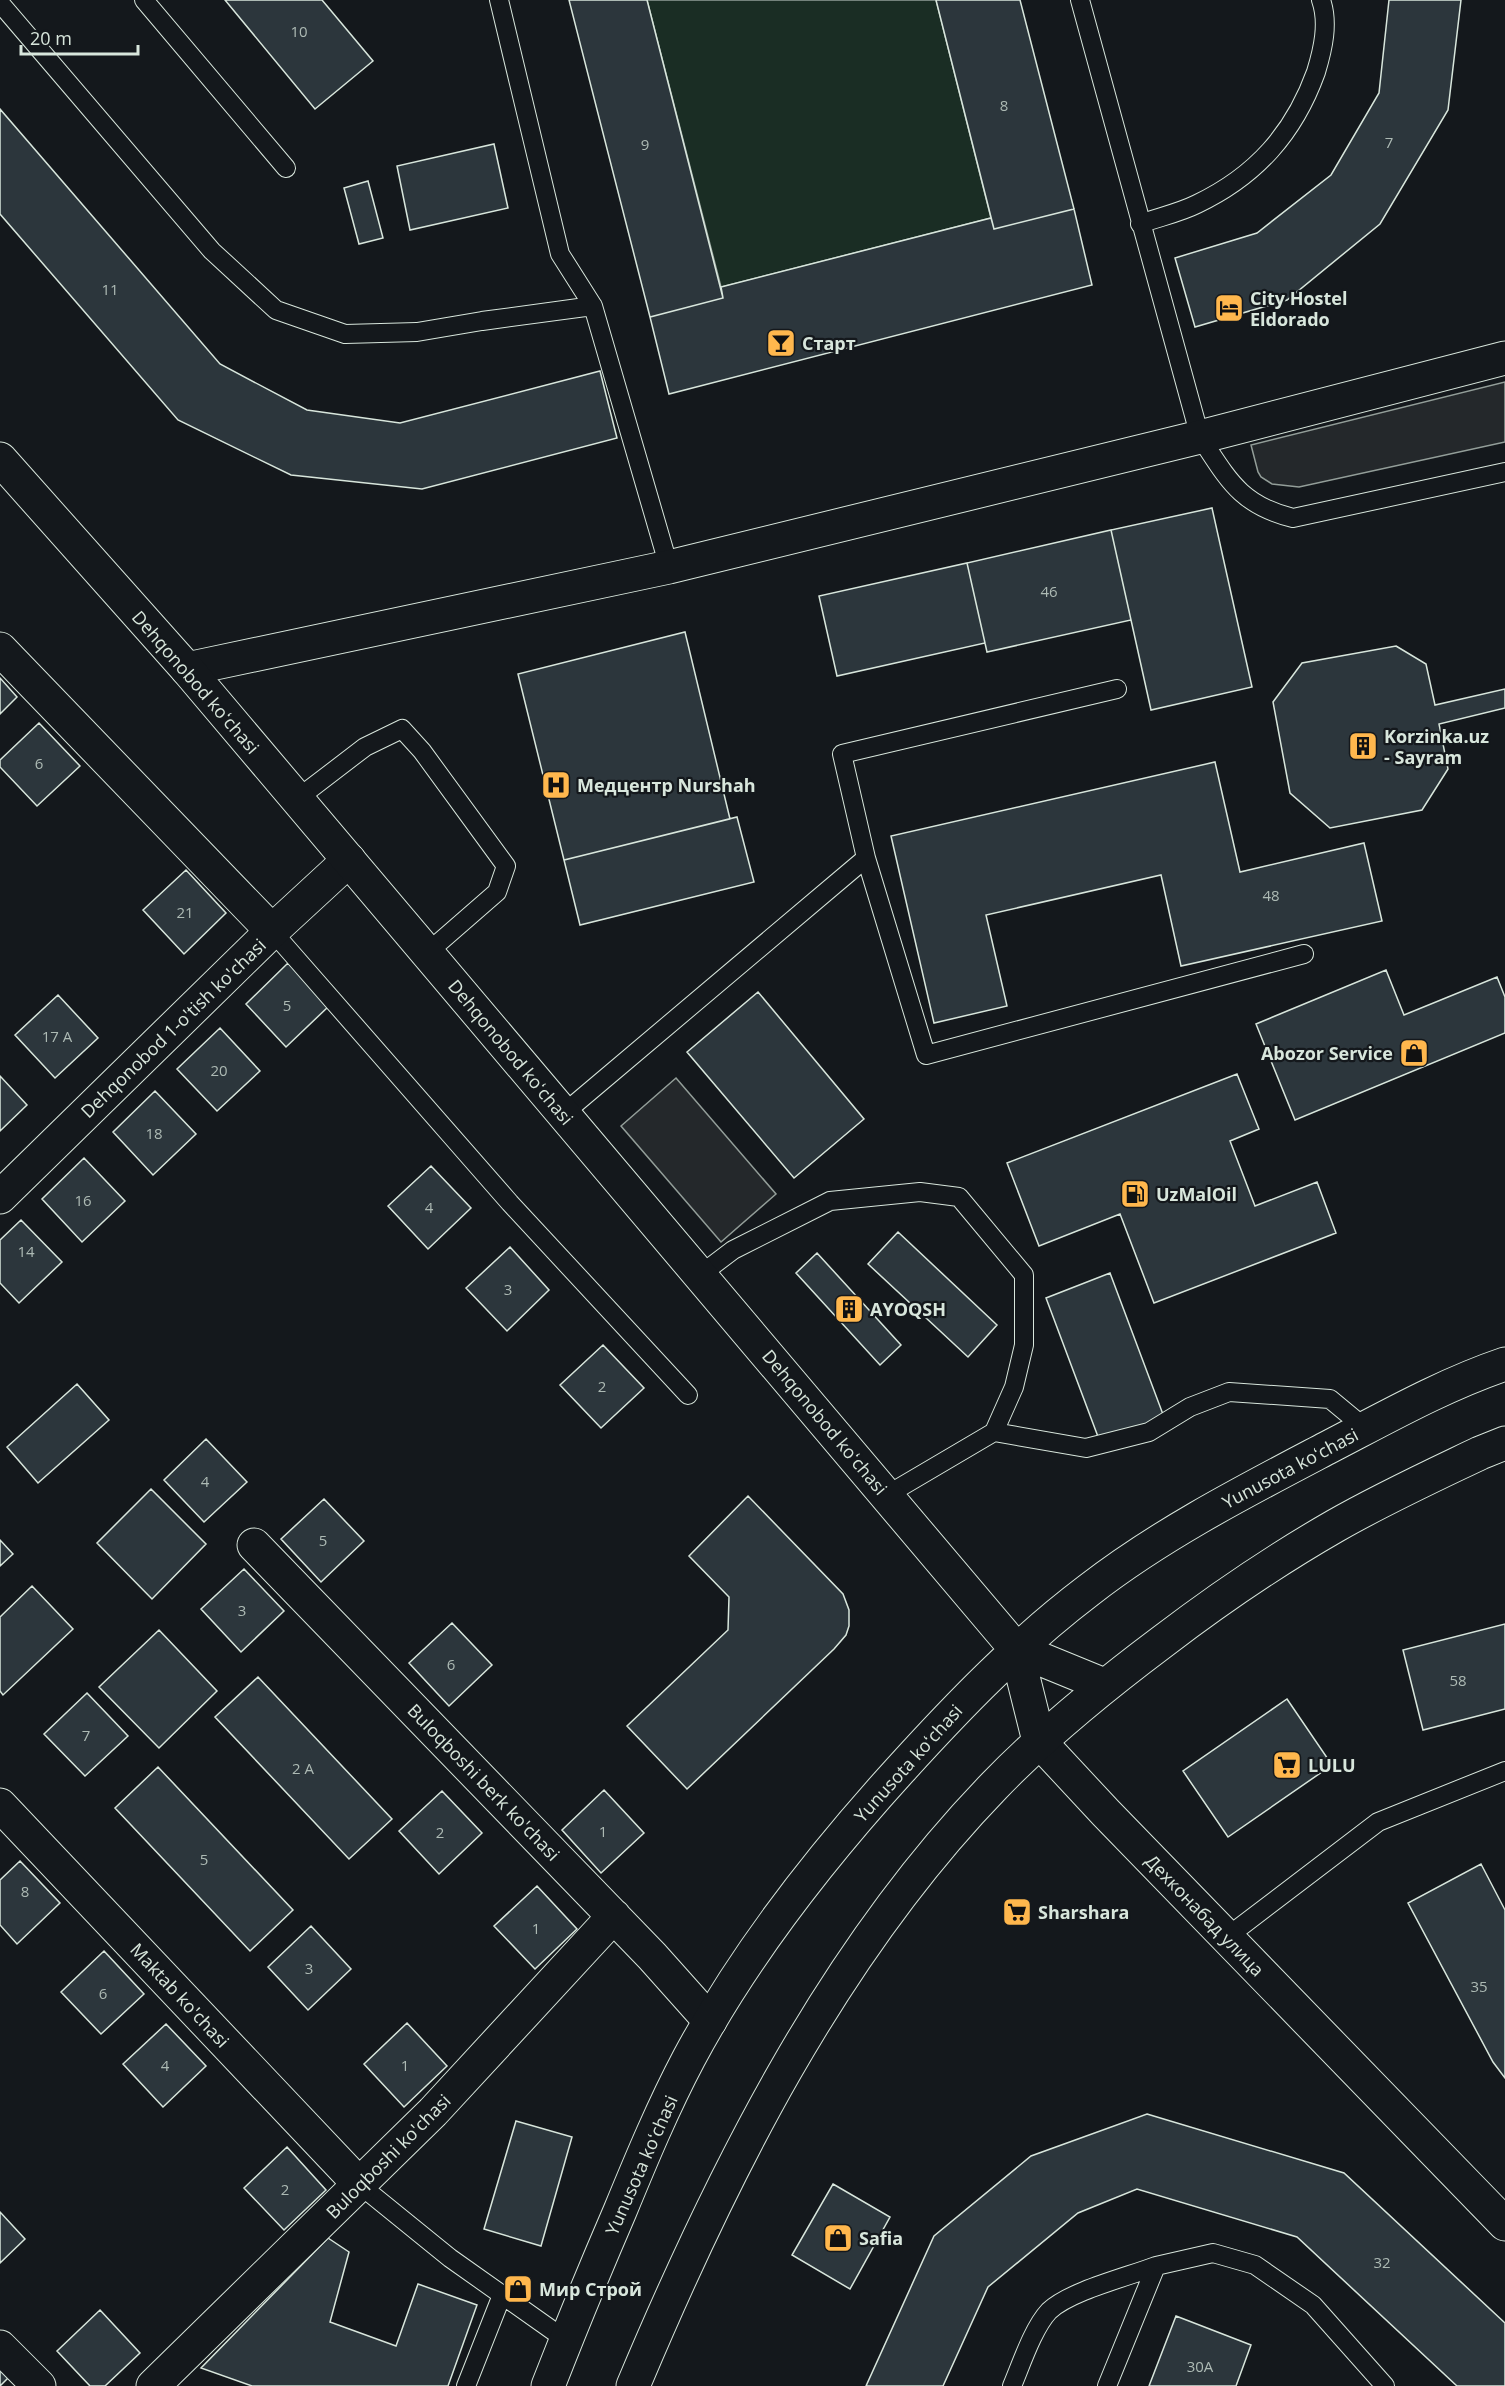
<svg xmlns="http://www.w3.org/2000/svg" width="1505" height="2386" viewBox="0 0 1505 2386" font-family="'Open Sans',sans-serif">
<rect width="100%" height="100%" fill="#14181c"/>
<path fill="#1a2d24" stroke="#939e99" stroke-width="1.5" d="M647 0H936L991 218 721 287Z"/>
<path fill="#24282b" stroke="#939e99" stroke-width="1.5" d="M1505 382V442L1299 487 1272 484 1261 477 1258 472 1251 445Z
M676 1078 776 1194 721 1242 621 1126Z"/>
<path fill="#2c363c" stroke="#d8e6dc" stroke-width="1.5" d="M225 0H322L373 61 315 109Z
M569 0H647L723 298 650 317Z
M936 0H1020L1074 209 994 229Z
M1389 0H1461L1448 110 1380 224 1287 300 1195 327 1175 258 1257 233 1331 175 1379 93Z
M0 109 220 364 307 410 400 423 600 371 617 438 422 489 291 475 178 420 0 214Z
M494 144 508 208 410 230 397 166Z
M368 181 383 238 359 244 344 188Z
M1074 209 1092 285 669 394 650 317 723 298 721 287 991 218 994 229Z
M1212 508 1252 687 1151 710 1111 530Z
M1111 530 1131 620 987 652 967 563Z
M967 563 985 643 837 676 819 596Z
M685 632 730 819 564 860 518 674Z
M1396 646 1426 664 1435 705 1505 689V708L1439 724 1448 769 1422 810 1330 828 1290 793 1273 702 1302 663Z
M0 678 17 697 0 714Z
M39 723 80 766 37 806 0 767V760Z
M1215 762 1240 872 1364 843 1382 921 1181 966 1161 875 986 915 1007 1006 934 1023 891 836Z
M737 817 754 882 580 925 564 860Z
M186 870 226 913 184 954 143 910Z
M288 963 329 1006 286 1047 246 1004Z
M1386 970 1404 1015 1497 977 1505 997V1033L1295 1120 1256 1024Z
M758 992 864 1119 794 1178 687 1052Z
M58 995 98 1038 55 1078 15 1035Z
M220 1028 260 1071 217 1111 177 1069Z
M1237 1074 1259 1129 1230 1141 1255 1206 1317 1182 1336 1233 1154 1303 1120 1214 1039 1246 1007 1163Z
M0 1076 27 1105 0 1131Z
M155 1091 196 1134 153 1175 113 1132Z
M84 1158 125 1201 82 1242 42 1199Z
M431 1166 471 1208 428 1249 388 1206Z
M21 1220 62 1262 19 1303 0 1283V1240Z
M898 1232 997 1325 968 1357 868 1264Z
M510 1247 549 1290 507 1331 466 1288Z
M817 1253 901 1345 880 1365 796 1273Z
M1110 1273 1164 1417 1100 1442 1046 1298Z
M603 1345 644 1388 601 1428 560 1385Z
M77 1384 109 1420 38 1483 7 1447Z
M206 1439 247 1482 204 1522 164 1480Z
M151 1489 206 1544 152 1599 97 1543Z
M748 1496 843 1594 849 1610V1626L846 1635 834 1649 687 1789 627 1726 728 1630 729 1597 689 1556Z
M324 1499 364 1541 321 1582 281 1539Z
M0 1540 13 1554 0 1566Z
M244 1569 284 1611 241 1652 201 1609Z
M32 1586 73 1629 3 1695 0 1691V1617Z
M452 1623 492 1665 449 1706 409 1663Z
M1505 1624V1709L1423 1730 1403 1650Z
M159 1630 217 1691 159 1748 99 1687Z
M258 1677 392 1819 349 1859 215 1717Z
M87 1693 128 1736 85 1776 44 1734Z
M1287 1699 1332 1765 1228 1837 1183 1771Z
M158 1767 293 1910 250 1951 115 1808Z
M604 1790 644 1833 601 1873 562 1830Z
M442 1791 482 1833 439 1874 399 1831Z
M20 1861 60 1903 17 1944 0 1925V1880Z
M1481 1864 1505 1910V2078L1493 2062 1408 1903Z
M537 1886 577 1929 535 1969 494 1926Z
M311 1926 351 1969 308 2010 268 1967Z
M104 1951 144 1994 101 2034 61 1992Z
M407 2023 447 2066 404 2107 364 2064Z
M166 2024 206 2066 163 2107 123 2064Z
M1147 2114 1344 2173 1505 2323V2386H1457L1297 2237 1137 2189 1078 2213 988 2287 943 2386H866L934 2236 1031 2156Z
M516 2121 572 2137 541 2246 484 2229Z
M287 2147 326 2190 284 2230 244 2188Z
M833 2184 890 2217 850 2289 792 2255Z
M0 2212 25 2239 0 2263Z
M328 2238 349 2252 330 2322 396 2346 418 2284 477 2305 448 2386H252L201 2368Z
M100 2310 140 2353 105 2386H90L57 2351Z
M1176 2316 1251 2345 1236 2386H1149Z
M0 2363 11 2375 0 2386Z"/>
<g fill="none" stroke-linecap="round" stroke-linejoin="round">
<g stroke="#d8e6dc" stroke-width="20">
<path id="service" d="M144 0 286 168
M499 0 560 254 593 306
M1080 0 1200 437C1228 479 1240 505 1293 518L1505 472
M0 3 212 251 276 310 345 334 417 332 482 321 593 306 669 567
M1140 224C1159 217 1179 213 1197 204 1256 176 1294 133 1316 72 1323 49 1329 23 1321 0
M297 799 365 747 402 729 422 751 506 866 497 892 427 953
M866 858 842 754 1117 689
M272 931 510 1203 688 1395
M563 1114 866 858 926 1055 1304 954
M700 1275 733 1250 830 1201 920 1192 959 1197 1024 1275V1345L1014 1387 994 1432 887 1495
M994 1432 1086 1448 1149 1432 1190 1407 1229 1392 1330 1399 1365 1428
M1227 1937 1378 1822 1505 1771
M360 2185 450 2258 566 2340
M466 2386 502 2295
M1012 2386C1021 2365 1033 2328 1049 2311 1070 2291 1127 2277 1156 2266
M1107 2386 1156 2266 1213 2253 1255 2265 1313 2305 1385 2386"/>
</g>
<g stroke="#d8e6dc" stroke-width="35">
<path id="minor" d="M0 649 272 931
M187 669 669 567 1200 437 1505 358
M0 1197 272 931 349 860
M254 1545 652 1956 710 2021
M1039 1741 1106 1813 1505 2224
M0 1805 360 2185
M0 2347 39 2386
M153 2386 433 2112 614 1916"/>
</g>
<g stroke="#d8e6dc" stroke-width="35">
<path id="secondary" d="M0 459 187 669 1016 1649 1039 1741
M1016 1649 1104 1685
M548 2386C571 2327 595 2269 620 2211 641 2160 663 2107 689 2058 745 1953 820 1858 900 1770 959 1705 1019 1643 1089 1590 1161 1534 1247 1490 1327 1448 1385 1418 1443 1385 1505 1364
M633 2386C722 2174 832 1953 994 1786 1045 1733 1102 1687 1162 1642 1217 1600 1274 1561 1335 1526 1382 1499 1432 1476 1480 1453L1505 1443"/>
</g>
<use href="#service" stroke="#14181c" stroke-width="18"/>
<use href="#minor" stroke="#14181c" stroke-width="33"/>
<use href="#secondary" stroke="#14181c" stroke-width="33"/>
</g>
<defs>
<g id="hotel-square" transform="scale(1.5)"><rect x="-9" y="-9" width="18" height="18" rx="4" fill="#ffb74d" stroke="#14181c"/><path d="M-6-4.5h1.5V1H6V5H4.5V3h-9V5H-6ZM-4 0a1.8 1.8 0 1 1 3.6 0ZM.5 0V-2.5h3Q6-2.5 6 0Z" fill="#111"/></g>
<g id="bar-square" transform="scale(1.5)"><rect x="-9" y="-9" width="18" height="18" rx="4" fill="#ffb74d" stroke="#14181c"/><path d="M-6-5H6L.8 .8V4.5H3.5V6h-7V4.5H-.8V.8Z" fill="#111"/></g>
<g id="building-square" transform="scale(1.5)"><rect x="-9" y="-9" width="18" height="18" rx="4" fill="#ffb74d" stroke="#14181c"/><path d="M-4-6H4V6H1V3H-1V6H-4ZM-2.5-4.3h1.7v1.8h-1.7ZM.8-4.3h1.7v1.8H.8ZM-2.5-1h1.7V.8h-1.7ZM.8-1h1.7V.8H.8Z" fill="#111"/></g>
<g id="hospital-square" transform="scale(1.5)"><rect x="-9" y="-9" width="18" height="18" rx="4" fill="#ffb74d" stroke="#14181c"/><path d="M-5-5h3v3.5h4V-5h3V5h-3V1.5h-4V5h-3Z" fill="#111"/></g>
<g id="shop-square" transform="scale(1.5)"><rect x="-9" y="-9" width="18" height="18" rx="4" fill="#ffb74d" stroke="#14181c"/><path d="M-5-2.5h2.3a2.7 3.5 0 0 1 5.4 0H5L5.5 6h-11ZM-1.5-2.5h3a1.5 2.3 0 0 0-3 0Z" fill="#111"/></g>
<g id="fuel-square" transform="scale(1.5)"><rect x="-9" y="-9" width="18" height="18" rx="4" fill="#ffb74d" stroke="#14181c"/><path d="M-5.5-6h7V0h2V4h1.3V-2.5L3-4.5l.8-.8L6-3V5H2.5V1h-1V6h-7ZM-4.2-4.7v3.2H.2V-4.7Z" fill="#111"/></g>
<g id="supermarket-square" transform="scale(1.5)"><rect x="-9" y="-9" width="18" height="18" rx="4" fill="#ffb74d" stroke="#14181c"/><path d="M-6-5.5h2.5l.6 2H6L4.5 2H-2.5L-4.4-4H-6ZM-1.5 3.2a1.3 1.3 0 1 0 .1 0ZM3 3.2a1.3 1.3 0 1 0 .1 0Z" fill="#111"/></g>
</defs>
<g fill-rule="evenodd">
<use href="#hotel-square" x="1229" y="308"/>
<use href="#bar-square" x="781" y="343"/>
<use href="#building-square" x="1363" y="746"/>
<use href="#hospital-square" x="556" y="785"/>
<use href="#shop-square" x="1414" y="1053"/>
<use href="#fuel-square" x="1135" y="1194"/>
<use href="#building-square" x="849" y="1309"/>
<use href="#supermarket-square" x="1287" y="1765"/>
<use href="#supermarket-square" x="1017" y="1912"/>
<use href="#shop-square" x="838" y="2238"/>
<use href="#shop-square" x="518" y="2289"/>
</g>
<g text-anchor="middle" dominant-baseline="central" stroke-width="4.5" stroke-linejoin="round" paint-order="stroke">
<g font-size="15" fill="#adbab4">
<text x="299" y="31">10</text>
<text x="1004" y="105">8</text>
<text x="1389" y="142">7</text>
<text x="645" y="144">9</text>
<text x="110" y="289">11</text>
<text x="1049" y="591">46</text>
<text x="39" y="763">6</text>
<text x="1271" y="895">48</text>
<text x="185" y="912">21</text>
<text x="287" y="1005">5</text>
<text x="57" y="1036">17 A</text>
<text x="219" y="1070">20</text>
<text x="154" y="1133">18</text>
<text x="83" y="1200">16</text>
<text x="429" y="1207">4</text>
<text x="26" y="1251">14</text>
<text x="508" y="1289">3</text>
<text x="602" y="1386">2</text>
<text x="205" y="1481">4</text>
<text x="323" y="1540">5</text>
<text x="242" y="1610">3</text>
<text x="451" y="1664">6</text>
<text x="1458" y="1680">58</text>
<text x="86" y="1735">7</text>
<text x="303" y="1768">2 A</text>
<text x="603" y="1831">1</text>
<text x="440" y="1832">2</text>
<text x="204" y="1859">5</text>
<text x="25" y="1891">8</text>
<text x="536" y="1928">1</text>
<text x="309" y="1968">3</text>
<text x="1479" y="1986">35</text>
<text x="103" y="1993">6</text>
<text x="165" y="2065">4</text>
<text x="405" y="2065">1</text>
<text x="285" y="2189">2</text>
<text x="1382" y="2262">32</text>
<text x="1200" y="2366">30А</text>
</g>
<g font-size="18" font-weight="bold" fill="#d8e6dc" stroke="#14181c" text-anchor="start">
<text x="1250" y="298">City Hostel<tspan x="1250" dy="21">Eldorado</tspan></text>
<text x="802" y="343">Старт</text>
<text x="1384" y="736">Korzinka.uz<tspan x="1384" dy="21">- Sayram</tspan></text>
<text x="577" y="785">Медцентр Nurshah</text>
<text x="1393" y="1053" text-anchor="end">Abozor Service</text>
<text x="1156" y="1194">UzMalOil</text>
<text x="870" y="1309">AYOQSH</text>
<text x="1308" y="1765">LULU</text>
<text x="1038" y="1912">Sharshara</text>
<text x="859" y="2238">Safia</text>
<text x="539" y="2289">Мир Строй</text>
</g>
<g font-size="18" fill="#d8e6dc" stroke="#14181c">
<text transform="translate(196 682) rotate(49)">Dehqonobod koʻchasi</text>
<text transform="translate(173 1028) rotate(-44)">Dehqonobod 1-o'tish ko'chasi</text>
<text transform="translate(511 1052) rotate(50)">Dehqonobod koʻchasi</text>
<text transform="translate(825 1422) rotate(50)">Dehqonobod koʻchasi</text>
<text transform="translate(1290 1468) rotate(-28)">Yunusota koʻchasi</text>
<text transform="translate(908 1763) rotate(-48)">Yunusota koʻchasi</text>
<text transform="translate(484 1782) rotate(46)">Buloqboshi berk ko'chasi</text>
<text transform="translate(1205 1915) rotate(46)">Дехконабад улица</text>
<text transform="translate(180 1995) rotate(47)">Maktab ko'chasi</text>
<text transform="translate(388 2156) rotate(-45)">Buloqboshi ko'chasi</text>
<text transform="translate(641 2165) rotate(-66)">Yunusota koʻchasi</text>
</g>
</g>
<path d="M21 45v9h117v-9" fill="none" stroke="#d8e6dc" stroke-width="3"/>
<text x="30" y="45" font-size="18" fill="#d8e6dc" stroke="#14181c" stroke-width="4.5" paint-order="stroke">20 m</text>
</svg>
